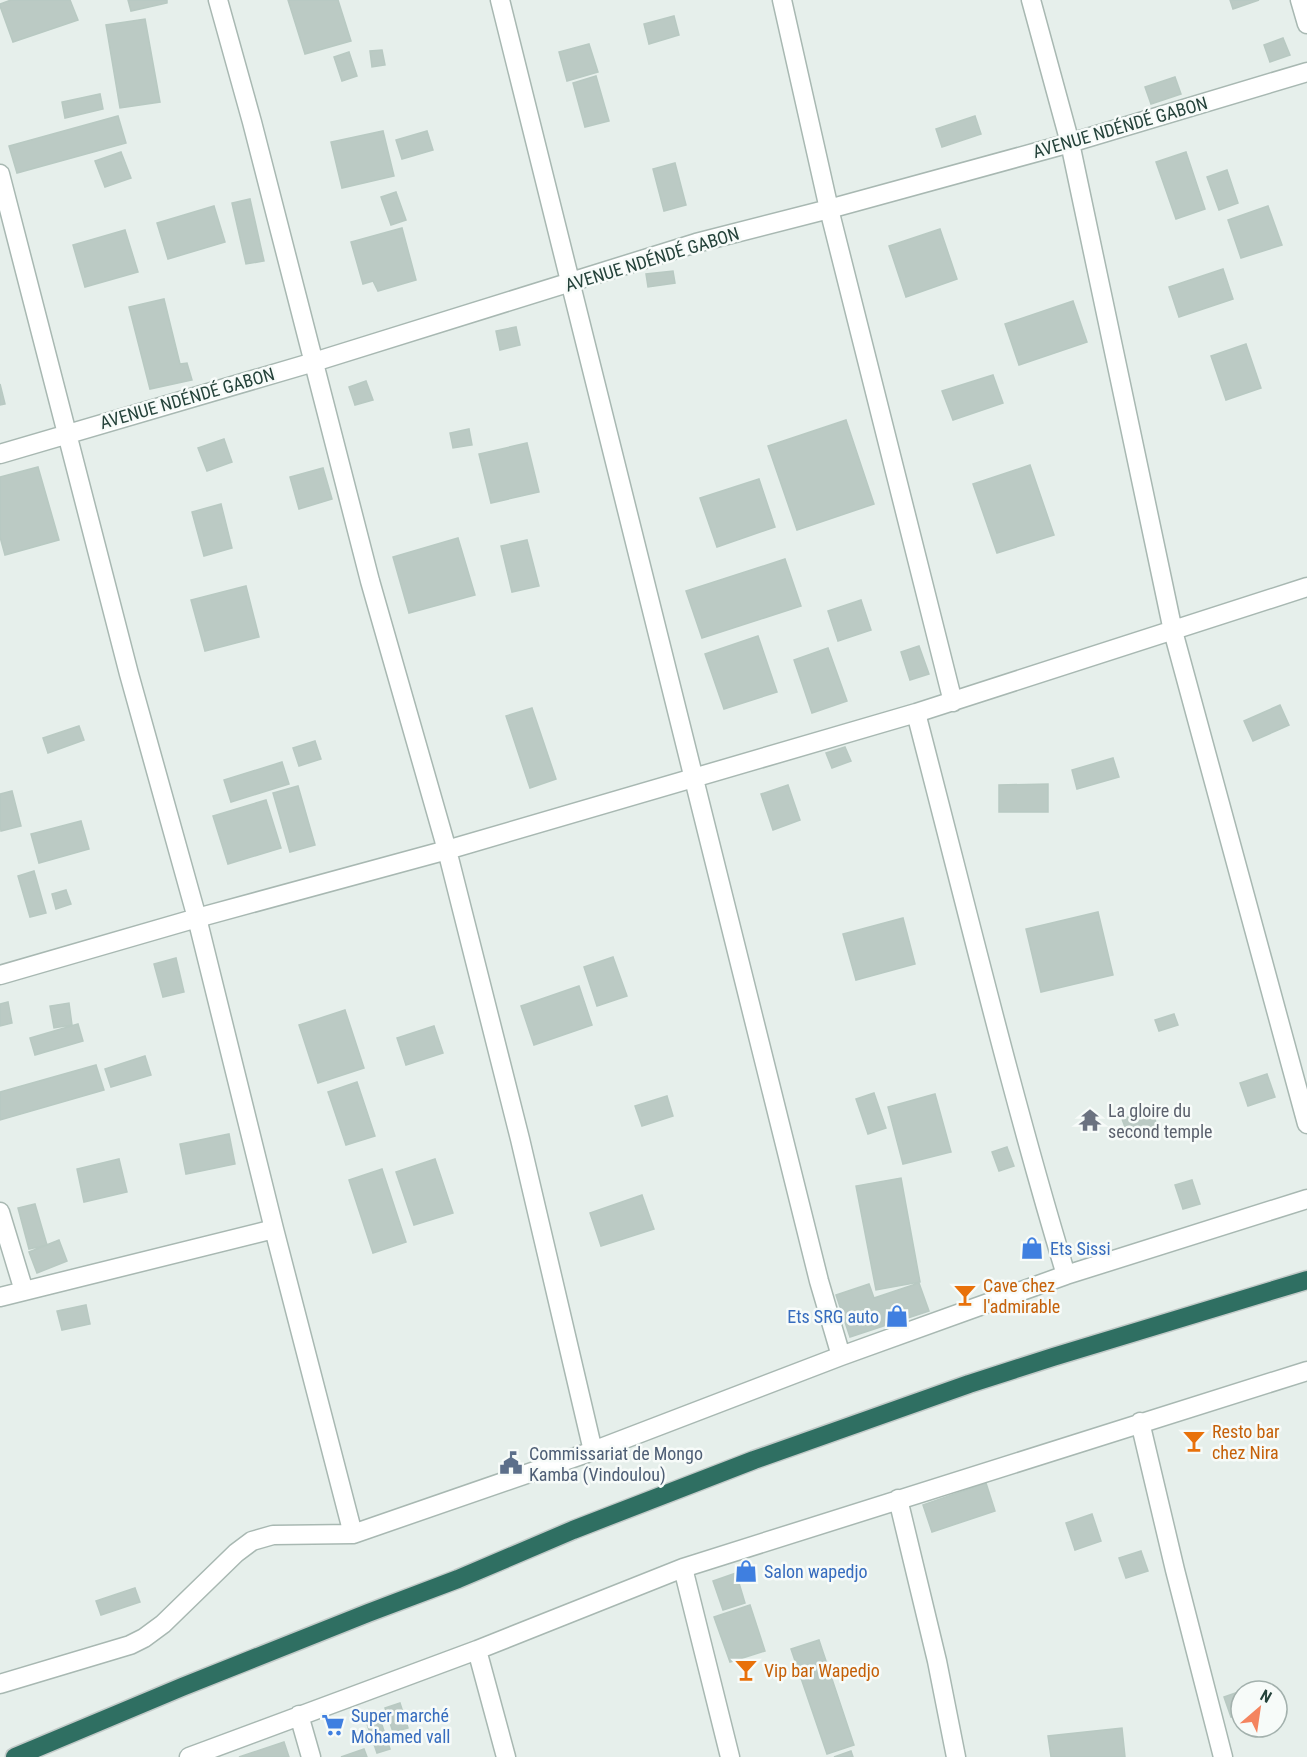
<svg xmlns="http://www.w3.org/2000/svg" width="1307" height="1757" viewBox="0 0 1307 1757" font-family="'Roboto Condensed',sans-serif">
<rect width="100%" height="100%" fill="#e6efeb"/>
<path fill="#bbcac4" stroke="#b8c9c2" stroke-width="1.5" d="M11 0H70L78 20 13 42 0 6V4Z
M128 0H167V3L131 11Z
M288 0H338L351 41 305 54Z
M1230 0H1259L1233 9Z
M674 16 679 35 649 44 644 24Z
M145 19 160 102 120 108 106 25Z
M1283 38 1290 55 1270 62 1264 45Z
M589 44 598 72 567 81 559 52Z
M382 50 385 65 372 67 370 51Z
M349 52 357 76 342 81 334 57Z
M596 76 609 121 585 127 573 83Z
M1175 77 1181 94 1151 104 1145 87Z
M100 94 103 109 65 118 62 102Z
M118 116 126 143 17 173 9 146Z
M975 116 981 134 942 147 936 129Z
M383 131 394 176 342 188 331 142Z
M427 131 433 150 402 159 396 140Z
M121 152 131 178 105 187 95 161Z
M1186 152 1205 209 1176 219 1156 162Z
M675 163 686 205 664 211 653 169Z
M1227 170 1238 203 1219 210 1207 177Z
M396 192 406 220 391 225 381 197Z
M250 199 264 261 246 264 232 203Z
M214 206 225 242 168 259 157 223Z
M1268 206 1282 245 1241 258 1228 220Z
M402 228 416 280 378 291 373 281 363 284 351 242Z
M940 229 957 279 906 297 889 246Z
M125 230 138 272 85 287 73 245Z
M1223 269 1233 299 1179 317 1169 287Z
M673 271 675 283 648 287 646 274Z
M164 299 180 364 187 363 192 380 150 389 129 307Z
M1073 301 1087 342 1019 365 1005 324Z
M516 327 520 345 500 350 496 331Z
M1246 344 1261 388 1226 400 1211 356Z
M993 375 1003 403 953 420 942 391Z
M366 381 373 400 355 405 349 387Z
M0 384 5 404 0 405Z
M846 420 874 504 797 530 768 446Z
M469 429 472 445 453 448 450 433Z
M224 439 232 462 207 471 198 448Z
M527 443 539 492 491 503 479 454Z
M1030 465 1054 535 997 553 973 484Z
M38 467 59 540 5 555 0 537V477Z
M323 468 332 499 299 509 290 477Z
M759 479 775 527 717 547 700 498Z
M221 504 232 548 204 556 192 512Z
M458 538 475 595 409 613 393 557Z
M527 540 539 586 512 592 501 546Z
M785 559 801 606 702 638 686 591Z
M246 586 259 637 205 651 191 600Z
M861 600 871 630 838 641 828 611Z
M758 636 777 692 724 709 705 654Z
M919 646 929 674 910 680 901 652Z
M828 648 847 701 812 713 794 660Z
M1280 705 1289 725 1253 741 1244 721Z
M532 708 556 779 530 788 506 716Z
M79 726 84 740 48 753 43 738Z
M315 741 321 759 299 766 293 748Z
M845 747 851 761 832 768 826 753Z
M1113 758 1119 777 1077 789 1072 770Z
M282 762 289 784 231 802 224 780Z
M1048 784V812H999V785Z
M788 785 800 820 773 830 761 794Z
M298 786 315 845 290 852 273 793Z
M12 791 21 826 1 831 0 825V794Z
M266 800 281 848 228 864 213 816Z
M81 821 89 849 39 863 31 834Z
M34 871 46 913 30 917 18 876Z
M66 890 71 904 56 909 52 894Z
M1098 912 1113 975 1041 992 1026 929Z
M903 918 915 964 856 980 843 934Z
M613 957 627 996 597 1006 584 967Z
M176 958 184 992 163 997 154 964Z
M579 986 592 1025 534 1045 521 1006Z
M8 1002 12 1023 0 1026V1004Z
M69 1003 72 1025 54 1028 50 1006Z
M345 1010 364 1068 318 1083 299 1025Z
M1174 1014 1178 1025 1159 1031 1155 1020Z
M78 1024 83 1041 35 1055 30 1038Z
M434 1026 443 1053 406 1065 397 1038Z
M145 1056 151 1075 111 1087 105 1069Z
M96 1065 104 1090 0 1120V1092Z
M1267 1074 1275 1097 1248 1106 1240 1083Z
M357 1082 375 1136 346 1145 328 1092Z
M874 1093 886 1128 868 1134 856 1099Z
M935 1094 951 1152 903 1164 888 1107Z
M667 1096 673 1116 642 1126 635 1106Z
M1152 1109 1157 1126 1128 1135 1122 1119Z
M229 1134 235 1164 186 1174 180 1144Z
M1007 1147 1014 1166 999 1171 992 1152Z
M119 1159 127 1192 84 1202 77 1169Z
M435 1159 453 1213 414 1225 396 1172Z
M382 1169 406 1242 373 1253 349 1180Z
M901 1178 920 1282 876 1290 856 1186Z
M1192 1180 1200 1204 1183 1209 1175 1185Z
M642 1195 654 1229 601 1246 590 1213Z
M35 1204 47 1245 29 1249 18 1208Z
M59 1240 67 1261 37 1273 29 1252Z
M919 1283 929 1311 850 1337 836 1295 869 1284 874 1298Z
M86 1305 90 1324 62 1330 57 1311Z
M986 1483 995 1511 932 1532 923 1505Z
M1092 1514 1101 1541 1075 1550 1066 1523Z
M1141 1551 1148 1571 1126 1578 1119 1558Z
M736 1573 745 1603 723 1610 713 1581Z
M135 1588 140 1602 101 1615 96 1601Z
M750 1605 765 1651 730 1662 714 1617Z
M819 1640 854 1745 827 1754 791 1649Z
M1261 1685 1263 1691H1242Z
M1241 1691V1714L1231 1717 1224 1697Z
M400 1703 408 1728 393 1732 385 1708Z
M380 1719 390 1749 377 1753 367 1724Z
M1122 1728 1125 1757H1051L1048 1736Z
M284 1742 289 1757H239Z
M364 1749 367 1757H341Z
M851 1751 853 1757H834Z"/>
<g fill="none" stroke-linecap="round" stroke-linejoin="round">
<g stroke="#a8b8b2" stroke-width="21">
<path id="street" d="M218 0 252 122 370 581 447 850 520 1139 593 1451
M500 0 819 1281 841 1356
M782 0 829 209 953 702
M1031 0 1070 143 1173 631 1307 1124
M1300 0 1307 24
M0 174 129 674 197 918 274 1229 353 1534
M0 454 314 362 696 243 829 209 1070 143 1307 72
M916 713C965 901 1010 1090 1066 1275
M0 975 197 918 447 850 916 713 1307 587
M0 1212 24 1291
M0 1297 274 1229
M1140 1422 1175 1570 1223 1757
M898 1499 937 1661 956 1757
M683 1568 730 1757
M477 1650 506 1757
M0 1684 130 1645 144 1638 163 1624 236 1553 252 1541 273 1535 353 1534 593 1451 841 1356 1066 1275 1307 1199
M299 1715 311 1757
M189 1757 477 1650 683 1568 1307 1371"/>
</g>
<g stroke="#c2cac8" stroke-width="21">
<path id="highway" d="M15 1757 182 1687 368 1613 458 1579 573 1530 754 1460 969 1384 1053 1357 1307 1280"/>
</g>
<use href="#street" stroke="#fff" stroke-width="18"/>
<use href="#highway" stroke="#2f6f62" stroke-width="18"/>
</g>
<defs>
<g id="temple-bare" transform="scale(1.8)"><path d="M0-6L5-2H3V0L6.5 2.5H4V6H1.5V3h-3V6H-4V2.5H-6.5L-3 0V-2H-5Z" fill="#6b7280" stroke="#f7fbf9" stroke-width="2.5" paint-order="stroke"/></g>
<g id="shop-bare" transform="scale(1.8)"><path d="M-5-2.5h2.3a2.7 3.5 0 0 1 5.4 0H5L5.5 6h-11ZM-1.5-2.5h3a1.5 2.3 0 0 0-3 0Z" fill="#3f7fe0" stroke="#f7fbf9" stroke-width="2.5" paint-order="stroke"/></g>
<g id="bar-bare" transform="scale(1.8)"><path d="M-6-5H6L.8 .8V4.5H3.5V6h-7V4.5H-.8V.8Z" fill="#e8710a" stroke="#f7fbf9" stroke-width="2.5" paint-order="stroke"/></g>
<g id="civic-bare" transform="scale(1.8)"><path d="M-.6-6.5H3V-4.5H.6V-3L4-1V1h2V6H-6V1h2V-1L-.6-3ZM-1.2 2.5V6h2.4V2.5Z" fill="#5c6f8a" stroke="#f7fbf9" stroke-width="2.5" paint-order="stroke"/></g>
<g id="supermarket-bare" transform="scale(1.8)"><path d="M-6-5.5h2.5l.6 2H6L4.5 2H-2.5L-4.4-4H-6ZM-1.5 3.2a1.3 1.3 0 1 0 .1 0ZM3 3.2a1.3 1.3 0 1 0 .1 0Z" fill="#3f7fe0" stroke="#f7fbf9" stroke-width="2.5" paint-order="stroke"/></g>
</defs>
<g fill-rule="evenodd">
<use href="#temple-bare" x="1090" y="1120"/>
<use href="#shop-bare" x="1032" y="1248"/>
<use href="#bar-bare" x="965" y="1295"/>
<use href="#shop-bare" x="897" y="1316"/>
<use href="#bar-bare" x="1194" y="1441"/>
<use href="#civic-bare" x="511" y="1463"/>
<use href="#shop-bare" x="746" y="1571"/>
<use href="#bar-bare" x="746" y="1670"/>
<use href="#supermarket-bare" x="333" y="1725"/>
</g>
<g text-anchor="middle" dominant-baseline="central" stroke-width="5" stroke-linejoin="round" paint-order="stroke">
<g font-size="18" fill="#24423a" stroke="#f7fbf9">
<text transform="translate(1120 127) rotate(-16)">AVENUE NDÉNDÉ GABON</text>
<text transform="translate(652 259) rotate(-17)">AVENUE NDÉNDÉ GABON</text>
<text transform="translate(187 398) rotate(-16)">AVENUE NDÉNDÉ GABON</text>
</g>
<g font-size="18" fill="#5b616d" stroke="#f7fbf9" text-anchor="start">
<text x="1108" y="1110">La gloire du<tspan x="1108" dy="21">second temple</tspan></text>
</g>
<g font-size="18" fill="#366cbe" stroke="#f7fbf9" text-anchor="start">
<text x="1050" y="1248">Ets Sissi</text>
<text x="879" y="1316" text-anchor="end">Ets SRG auto</text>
<text x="764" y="1571">Salon wapedjo</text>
<text x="351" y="1715">Super marché<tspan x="351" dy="21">Mohamed vall</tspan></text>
</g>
<g font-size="18" fill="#c56008" stroke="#f7fbf9" text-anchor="start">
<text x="983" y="1285">Cave chez<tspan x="983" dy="21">l'admirable</tspan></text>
<text x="1212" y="1431">Resto bar<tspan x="1212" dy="21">chez Nira</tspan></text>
<text x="764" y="1670">Vip bar Wapedjo</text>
</g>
<g font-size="18" fill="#4e5e75" stroke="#f7fbf9" text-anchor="start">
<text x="529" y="1453">Commissariat de Mongo<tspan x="529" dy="21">Kamba (Vindoulou)</tspan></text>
</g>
</g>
<g transform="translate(1259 1709) rotate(29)"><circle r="28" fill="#f7fbf9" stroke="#a3b1ad" stroke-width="1.5"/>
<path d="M0-4.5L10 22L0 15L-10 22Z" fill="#f4845f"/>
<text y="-9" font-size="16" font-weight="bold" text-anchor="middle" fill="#24423a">N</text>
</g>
</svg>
